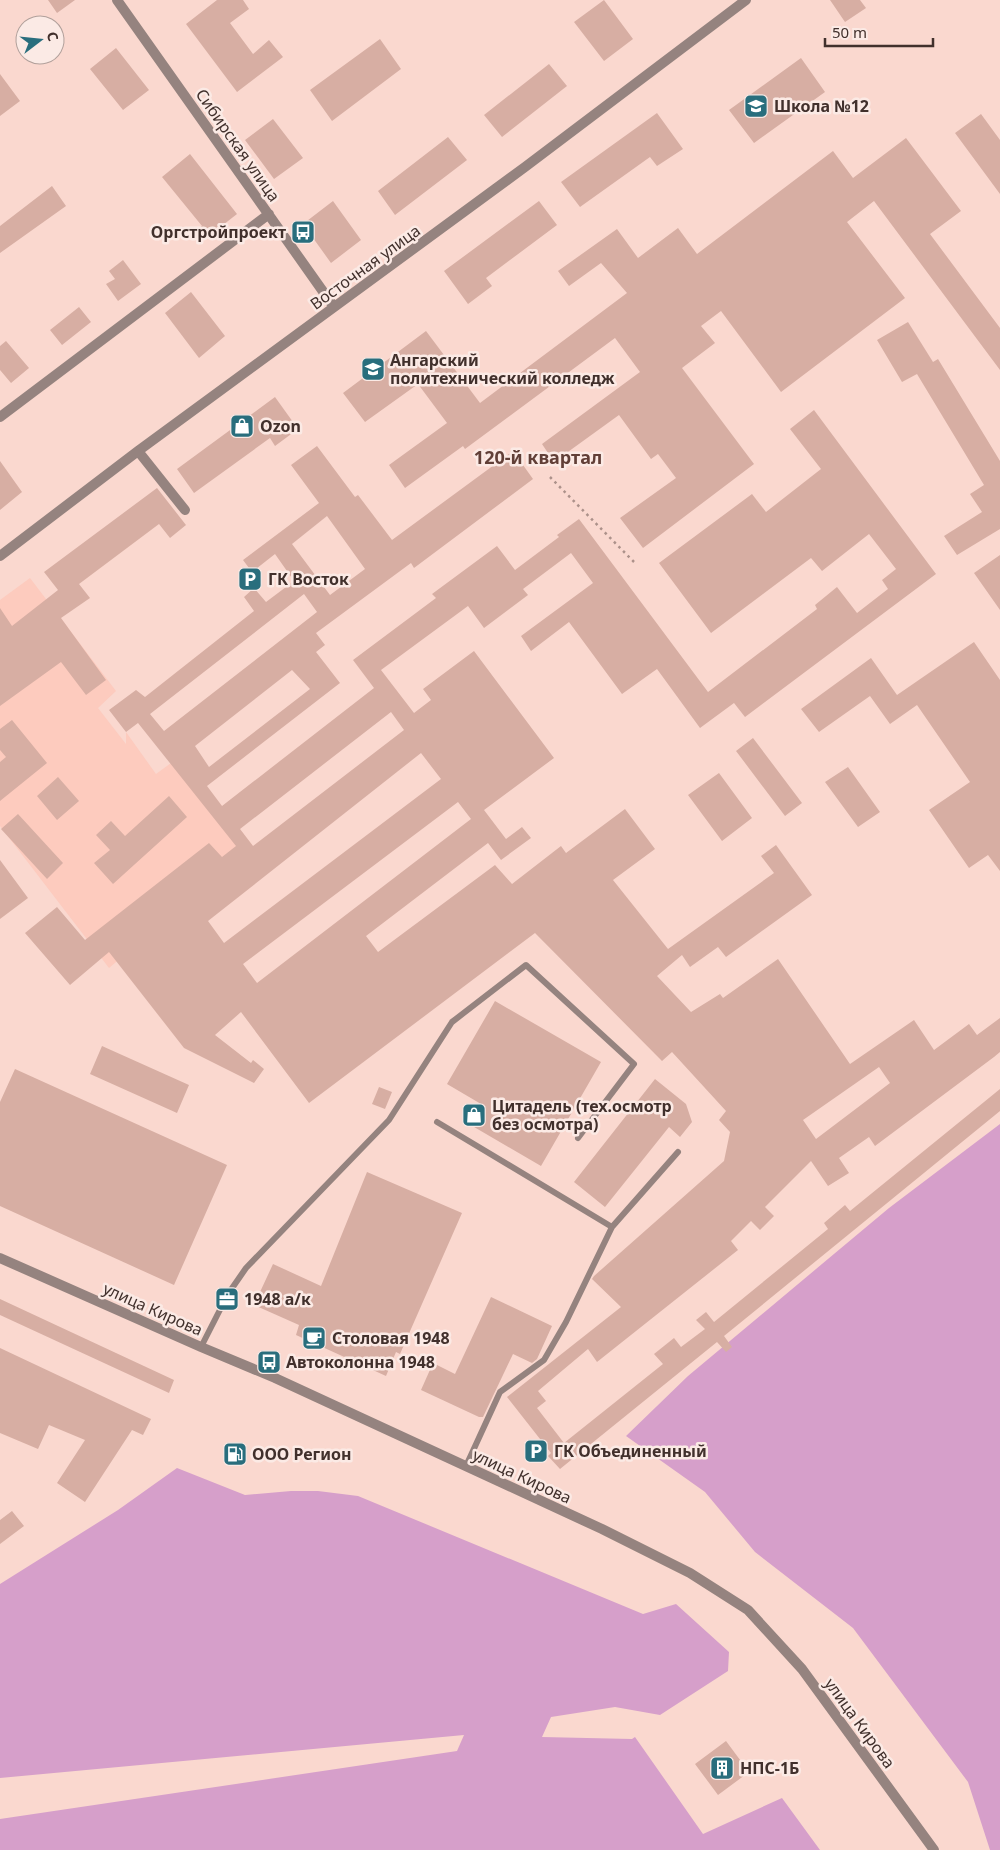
<svg xmlns="http://www.w3.org/2000/svg" width="1000" height="1850" viewBox="0 0 1000 1850" font-family="'Noto Sans',sans-serif">
<rect width="100%" height="100%" fill="#fad8cf"/>
<path fill="#fdcbbe" d="M30 578 116 691 98 708 126 744V732L156 774 182 755 253 846 109 968 0 826V600Z"/>
<path fill="#d69fca" d="M1000 1124V1850H990L968 1782 853 1628 755 1552 705 1492 626 1436 688 1376 889 1208Z
M177 1468 245 1495 291 1491H318L358 1496 643 1614 676 1604 729 1652 728 1671 660 1715 615 1707 551 1717 542 1737 632 1739 635 1737 703 1834 782 1798 820 1850H0V1819L457 1751 464 1735 0 1778V1584L118 1510Z"/>
<path fill="#d7aea3" fill-rule="evenodd" d="M48 0H75L57 13Z
M217 0H243L249 9 230 23 253 54 269 40 283 57 237 92 186 24Z
M604 0 633 39 604 61 574 22Z
M830 0H860L866 8 845 22Z
M380 39 401 69 332 121 310 90Z
M116 48 149 90 123 110 90 69Z
M801 58 825 92 754 143 729 110Z
M549 64 567 86 502 137 484 115Z
M0 74 20 101 0 116Z
M657 113 683 149 657 166 650 157 580 207 561 182Z
M981 114 1000 140V194L955 133Z
M273 119 303 158 274 179 245 140Z
M448 137 467 160 395 215 378 191Z
M906 138 961 211 930 234 1000 328V370L874 201 847 222 905 298 781 392 721 311 701 326 715 343 682 368 754 464 643 548 620 518 676 478 658 454 651 459 619 415 554 462 542 444 640 372 615 338 465 449 463 446 405 488 389 465 447 423 418 384 365 422 343 393 426 331 480 403 627 293 601 263 569 286 558 271 617 229 638 258 678 228 697 254 833 151 853 178Z
M190 154 237 214 205 239 198 229 202 226 162 177Z
M52 186 66 206 0 253V226Z
M333 201 361 240 331 263 303 224Z
M539 201 557 225 486 278 492 286 468 304 444 271Z
M123 260 141 284 118 301 106 284 115 279 109 271Z
M191 292 225 336 199 358 165 313Z
M79 307 91 322 62 345 50 330Z
M908 322 933 362 938 359 1000 461V529L957 555 944 536 982 512 970 494 984 485 917 374 902 382 877 340Z
M6 341 29 368 11 383 0 370V346Z
M275 397 298 429 275 446 270 438 194 493 177 469Z
M814 410 936 574 745 717 734 703 700 728 657 669 622 694 569 622 531 651 521 636 593 583 571 553 523 589 528 595 484 628 468 606 381 670 414 713 431 700 423 689 474 651 554 758 484 810 506 839 522 827 531 838 501 860 488 843 366 936 378 952 495 865 512 884 561 846 566 853 625 809 655 849 613 880 668 949 774 873 761 856 776 845 812 895 726 957 718 947 690 967 682 955 657 976 691 1012 720 994 723 998 778 959 850 1064 914 1020 934 1050 969 1024 977 1035 1000 1018V1052L994 1057 875 1146 869 1137 839 1158 849 1173 828 1186 811 1161 765 1207 774 1216 760 1230 751 1221 731 1241 738 1250 597 1362 588 1349 538 1391 546 1401 537 1408 564 1443 663 1364 654 1354 674 1338 681 1347 705 1329 696 1320 706 1312 714 1322 828 1229 824 1223 845 1205 850 1211 1000 1089V1111L724 1336 732 1347 726 1352 717 1342 560 1469 548 1456 551 1453 507 1397 621 1307 592 1279 594 1276 724 1161 730 1132 719 1120 726 1111 672 1052 662 1061 535 933 309 1103 241 1012 215 1035 251 1063 253 1060 264 1069 254 1083 184 1048 109 952 70 985 25 933 57 907 85 940 209 843 222 857 236 846 138 723 126 732 109 710 136 690 145 697 254 611 244 597 254 588 266 602 294 581 275 554 252 572 243 560 319 503 291 465 317 446 355 497 358 495 392 540 513 451 533 479 414 568 411 563 316 633 325 645 316 652 340 683 207 786 222 806 374 688 353 660 436 598 432 594 497 546 515 570 559 537 557 535 579 519 708 692 817 609 815 605 837 587 857 613 888 589 882 580 896 569 869 534 822 571 811 558 711 633 659 563 752 494 766 512 821 469 790 429ZM327 516 365 569 330 595 292 544ZM304 594 317 612 164 731 150 714ZM292 670 310 689 209 767 195 746ZM391 712 404 730 253 846 240 829ZM421 753 441 779 224 943 208 921ZM458 802 471 819 257 983 243 964ZM879 1067 890 1083 816 1139 803 1120Z
M0 461 22 492 0 510Z
M157 488 186 525 170 538 159 524 79 584 90 598 61 618 106 680 86 695 61 662 0 706V608L12 626 58 590 44 572Z
M1000 555V610L974 573Z
M974 642 1000 680V871L988 855 969 868 929 810 970 782 917 705 890 724 870 696 819 732 801 709 871 658 897 695Z
M12 720 47 763 0 801V762L6 757 0 750V729Z
M753 738 802 803 785 816 736 751Z
M848 767 880 812 858 827 825 782Z
M719 773 752 818 722 841 688 795Z
M58 777 79 801 57 820 37 796Z
M169 796 187 817 113 884 94 863 110 850 96 835 111 821 125 836Z
M18 814 63 863 47 879 1 829Z
M0 860 28 898 0 919Z
M495 1001 601 1062 541 1166 469 1124 481 1104 447 1084Z
M102 1046 189 1085 177 1113 90 1074Z
M15 1069 227 1165 174 1285 0 1206V1102Z
M655 1079 686 1104 692 1122 680 1137 669 1127 605 1207 574 1182Z
M379 1087 392 1092 385 1109 372 1104Z
M367 1172 462 1213 400 1354 396 1352 386 1376 296 1335 299 1325 254 1305 273 1264 321 1286Z
M491 1297 552 1326 537 1359 532 1363 513 1354 483 1417H479L421 1390 433 1363 455 1374Z
M0 1299 174 1380 169 1393 0 1315Z
M0 1348 151 1419 143 1435 132 1430 85 1502 57 1483 85 1440 49 1425 38 1449 0 1433Z
M12 1511 24 1526 0 1544V1520Z
M726 1741 749 1772 718 1795 695 1764Z"/>
<g fill="none" stroke-linecap="round" stroke-linejoin="round">
<path stroke="#ac918a" stroke-width="2.5" stroke-dasharray="2.5 4" stroke-linecap="butt" d="M550 477 634 562"/>
<path stroke="#95837f" stroke-width="6" d="M437 1122 612 1227 678 1152
M201 1347 228 1294 246 1268 389 1120 452 1022 526 965 634 1064 578 1138
M466 1466 500 1392 544 1360 566 1322 612 1227"/>
<path stroke="#95837f" stroke-width="10" d="M117 0 334 307
M0 417 269 214
M138 451 185 510
M0 556 138 451 525 167 746 0"/>
<path stroke="#95837f" stroke-width="10" d="M0 1258 201 1347 275 1378 602 1529 690 1573 748 1610 802 1669 934 1850"/>
</g>
<defs>
<g id="school-square" transform="scale(1.25)"><rect x="-9" y="-9" width="18" height="18" rx="4" fill="#296e7d" stroke="#fbeae5"/><path d="M0-5L7-2L0 1L-7-2ZM-4 1L0 2.5L4 1V4Q0 6-4 4Z" fill="#fff"/></g>
<g id="bus-square" transform="scale(1.25)"><rect x="-9" y="-9" width="18" height="18" rx="4" fill="#296e7d" stroke="#fbeae5"/><path d="M-5-6H5V4H4V6H2V4H-2V6H-4V4H-5ZM-3.5-4V0h7V-4ZM-3.5 1.2v1.5H-2V1.2ZM2 1.2v1.5H3.5V1.2Z" fill="#fff"/></g>
<g id="shop-square" transform="scale(1.25)"><rect x="-9" y="-9" width="18" height="18" rx="4" fill="#296e7d" stroke="#fbeae5"/><path d="M-5-2.5h2.3a2.7 3.5 0 0 1 5.4 0H5L5.5 6h-11ZM-1.5-2.5h3a1.5 2.3 0 0 0-3 0Z" fill="#fff"/></g>
<g id="parking-square" transform="scale(1.25)"><rect x="-9" y="-9" width="18" height="18" rx="4" fill="#296e7d" stroke="#fbeae5"/><path d="M-3.5-5.5H1a3.5 3.5 0 0 1 0 7H-1V5.5H-3.5ZM-1-3.4V-.6H.8a1.4 1.4 0 0 0 0-2.8Z" fill="#fff"/></g>
<g id="office-square" transform="scale(1.25)"><rect x="-9" y="-9" width="18" height="18" rx="4" fill="#296e7d" stroke="#fbeae5"/><path d="M-6-3h4V-5.5h4V-3h4V5H-6ZM-1-4.5V-3h2v-1.5ZM-6 0V1H6V0Z" fill="#fff"/></g>
<g id="cafe-square" transform="scale(1.25)"><rect x="-9" y="-9" width="18" height="18" rx="4" fill="#296e7d" stroke="#fbeae5"/><path d="M-5.5-4.5H6V0H3Q3 3.5 0 3.5H-2.5Q-5.5 3.5-5.5 0ZM3-3.2v2h1.7v-2ZM-6 4.5H4V6H-6Z" fill="#fff"/></g>
<g id="fuel-square" transform="scale(1.25)"><rect x="-9" y="-9" width="18" height="18" rx="4" fill="#296e7d" stroke="#fbeae5"/><path d="M-5.5-6h7V0h2V4h1.3V-2.5L3-4.5l.8-.8L6-3V5H2.5V1h-1V6h-7ZM-4.2-4.7v3.2H.2V-4.7Z" fill="#fff"/></g>
<g id="building-square" transform="scale(1.25)"><rect x="-9" y="-9" width="18" height="18" rx="4" fill="#296e7d" stroke="#fbeae5"/><path d="M-4-6H4V6H1V3H-1V6H-4ZM-2.5-4.3h1.7v1.8h-1.7ZM.8-4.3h1.7v1.8H.8ZM-2.5-1h1.7V.8h-1.7ZM.8-1h1.7V.8H.8Z" fill="#fff"/></g>
</defs>
<g fill-rule="evenodd">
<use href="#school-square" x="756" y="106"/>
<use href="#bus-square" x="303" y="232"/>
<use href="#school-square" x="373" y="369"/>
<use href="#shop-square" x="242" y="426"/>
<use href="#parking-square" x="250" y="579"/>
<use href="#shop-square" x="474" y="1115"/>
<use href="#office-square" x="227" y="1299"/>
<use href="#cafe-square" x="314" y="1338"/>
<use href="#bus-square" x="269" y="1362"/>
<use href="#parking-square" x="536" y="1451"/>
<use href="#fuel-square" x="235" y="1454"/>
<use href="#building-square" x="722" y="1768"/>
</g>
<g text-anchor="middle" dominant-baseline="central" stroke-width="5" stroke-linejoin="round" paint-order="stroke">
<g font-size="16" font-weight="bold" fill="#41302c" stroke="#fbeae5" text-anchor="start">
<text x="774" y="106">Школа №12</text>
<text x="286" y="232" text-anchor="end">Оргстройпроект</text>
<text x="390" y="360">Ангарский<tspan x="390" dy="18">политехнический колледж</tspan></text>
<text x="260" y="426">Ozon</text>
<text x="268" y="579">ГК Восток</text>
<text x="492" y="1106">Цитадель (тех.осмотр<tspan x="492" dy="18">без осмотра)</tspan></text>
<text x="244" y="1299">1948 а/к</text>
<text x="332" y="1338">Столовая 1948</text>
<text x="286" y="1362">Автоколонна 1948</text>
<text x="554" y="1451">ГК Объединенный</text>
<text x="252" y="1454">ООО Регион</text>
<text x="740" y="1768">НПС-1Б</text>
</g>
<g font-size="16" fill="#41302c" stroke="#fbeae5">
<text transform="translate(238 145) rotate(55)">Сибирская улица</text>
<text transform="translate(365 267) rotate(-36)">Восточная улица</text>
<text transform="translate(153 1309) rotate(24)">улица Кирова</text>
<text transform="translate(522 1476) rotate(25)">улица Кирова</text>
<text transform="translate(860 1723) rotate(54)">улица Кирова</text>
</g>
<g font-size="18" font-weight="bold" fill="#613f37" stroke="#fbeae5">
<text x="538" y="457">120-й квартал</text>
</g>
</g>
<g transform="translate(40 40) rotate(74)"><circle r="24" fill="#fbeae5" stroke="#b1a09b"/>
<path d="M0-4L9 19L0 12L-9 19Z" fill="#296e7d"/>
<text y="-8" font-size="14" font-weight="bold" text-anchor="middle" fill="#41302c">С</text>
</g>
<path d="M825 38v8h108v-8" fill="none" stroke="#41302c" stroke-width="2.5"/>
<text x="832" y="38" font-size="15" fill="#41302c" stroke="#fbeae5" stroke-width="4" paint-order="stroke">50 m</text>
</svg>
